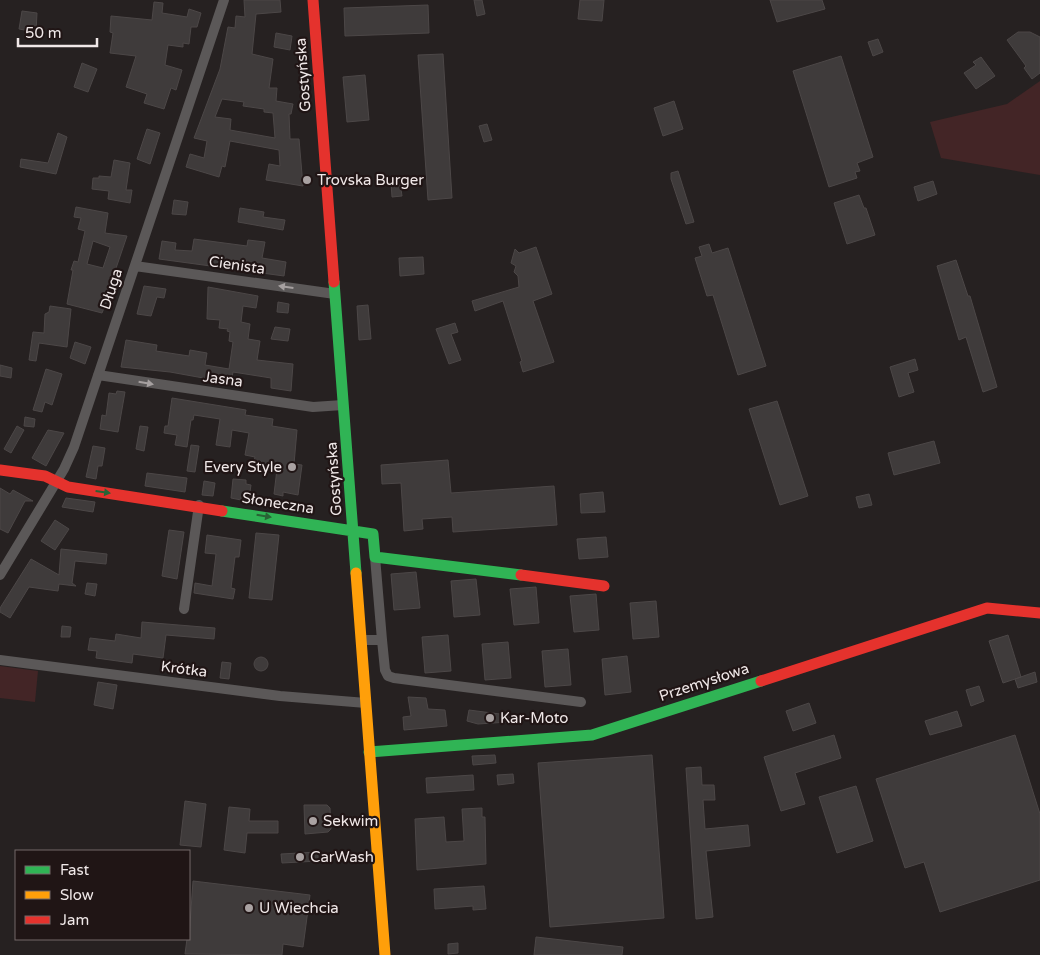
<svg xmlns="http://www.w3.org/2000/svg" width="1040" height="955" viewBox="0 0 1040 955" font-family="'Varela Round',sans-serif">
<rect width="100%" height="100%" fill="#262121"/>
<path fill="#432526" d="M1040 81V175L941 158 930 122 1007 104Z
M0 666 38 671 35 702 0 698Z"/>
<path fill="#3f3b3b" stroke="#4c4747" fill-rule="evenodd" d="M244 0H280L281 12 256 14 252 54 273 59 269 88H277L276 101 293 104 291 114H289L290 139H299L303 186 266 180 269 164 280 166 279 150 230 141 225 167 222 166 219 177 186 167 190 154 204 158 207 141 194 138 220 69 228 27 235 28 236 16 245 17ZM222 99 244 102 243 106 264 109V112L273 113 275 138 230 130 231 119 215 117Z
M474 0H482L485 14 477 16Z
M580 0H604L602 21 578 19Z
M770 0H822L825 9 777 22Z
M154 2 163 3 162 13 187 17 189 9 201 13 197 27H191L189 44 183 43V47L168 45 165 65 182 70 176 90 171 88 164 109 144 103 147 94 126 87 136 56 110 53 113 33 110 32 111 16 152 20Z
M428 5 429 33 345 36 344 8Z
M22 11 37 13 36 32 19 29Z
M1018 32H1030L1040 37V73L1032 79 1024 68 1026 66 1007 40Z
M276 33 292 36 290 50 274 47Z
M878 39 883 52 873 56 868 42Z
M443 54 452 198 428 200 418 55Z
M841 56 873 157 857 163 860 171 855 172 857 178 829 187 793 71Z
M981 57 995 76 976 89 964 73 976 65 973 62Z
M82 63 97 69 88 92 74 87Z
M365 75 369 120 347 122 343 77Z
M674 101 683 129 663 136 654 108Z
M487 124 492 140 484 142 479 126Z
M147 129 160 133 150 164 137 159Z
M58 133 67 137 56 174 20 167 21 159 48 163Z
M114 160 130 163 126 190H132L130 203 108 199 109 191 92 189 93 178H99V176L111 177Z
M678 171 694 222 686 224 671 179V173Z
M933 181 937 194 918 201 914 187Z
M391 182H400L402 196 392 197Z
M859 195 864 208H866L875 235 847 244 834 203Z
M174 200 188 202 186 215 172 214Z
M76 207 108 213 105 233 127 236 112 280 115 281 102 313 67 304 73 270H71L74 261 78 262 85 231 78 229 81 218 74 217ZM93 241 110 247 103 268 87 264Z
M240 208 264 212 263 217 285 220 283 230 238 222Z
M194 239 247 246 248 240 265 242 262 258 286 262 284 276 159 259 162 241 176 243 175 250 192 251Z
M709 244 712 253 728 248 766 366 738 375 713 295 707 296 695 258 702 256 699 247Z
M536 247 552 294 533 301 554 362 523 372 520 362 522 361 503 301 475 311 472 301 519 287 518 276 514 272 516 266 511 263 515 249 519 253Z
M423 257 424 274 400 276 399 258Z
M956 260 968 296H970L997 387 983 392 966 337 959 340 937 266Z
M144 286 166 289 164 298 157 297 151 316 137 314Z
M208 287 258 296 256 308 243 306 241 322 250 324 248 339 260 341 257 360 293 364 291 391 271 388V378L233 372 231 383 170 372 121 367 126 340 157 345 156 351 189 356 190 350 207 353 205 365 229 369 233 342 229 341 230 332 227 331 228 329 219 328 220 320 207 319Z
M278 302 289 304 288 313 277 312Z
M368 305 371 339 359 340 357 306Z
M50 306 71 309 67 347 39 343 36 361 29 360 33 332 44 333 45 314 49 312Z
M455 323 458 332 451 334 461 360 449 364 436 329Z
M275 327 290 329 288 341 271 339Z
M75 342 91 347 85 364 70 358Z
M915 359 918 370 908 373 914 392 899 397 890 367Z
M0 365 12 368 11 378 0 376Z
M46 369 62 374 52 405 45 402 42 412 33 410Z
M117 391 125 392 118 432 100 429 102 415 106 416 109 393 116 394Z
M172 398 246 410 245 415 273 419 272 426 297 430 294 464 302 465 298 495 283 492V496L274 494 277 469 253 466 255 457 245 455 249 433 232 430 230 447 216 445 220 419 194 415 193 420H191L187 447 175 445 177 435 164 433 165 426H168Z
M777 401 808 496 780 505 749 409Z
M25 417 35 419 34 427 24 426Z
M17 426 24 430 11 453 4 449Z
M140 426 148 427 144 451 136 449Z
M48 430 64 433 46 466 32 458Z
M934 441 940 463 894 475 888 453Z
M191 445 199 446 195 472 187 471Z
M93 446 105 448 102 466H98L96 479 86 477Z
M448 460 451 493 554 486 557 525 453 532 452 517 422 519 423 529 404 531 401 483 382 484 381 465Z
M147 473 187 478 185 492 145 486Z
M233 479 246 480V484L251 485 249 498 241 497V500L231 498Z
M204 481 215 483 213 496 202 495Z
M0 488 10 494 13 490 33 501H25L8 533 0 529Z
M603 492 605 512 581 513 580 494Z
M869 494 872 505 859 508 856 497Z
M66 498 95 502 93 512 62 507Z
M55 520 69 529 55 550 41 541Z
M169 530 184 532 177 579 162 576Z
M256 533 279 535 272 600 249 598Z
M207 535 241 540 239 557H235L231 588 235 589 233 599 194 593 195 583 212 586 216 554 205 553Z
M606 537 608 557 579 559 577 539Z
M61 549 107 554 106 564 75 561 72 583 76 586 59 584 58 591 29 587 10 618 0 612V608L31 559 59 575Z
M416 572 420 608 394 610 391 574Z
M476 579 480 615 454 617 451 581Z
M87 583 97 584 95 596 85 594Z
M536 587 539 623 514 625 510 589Z
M596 594 599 630 574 632 570 596Z
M656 601 659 637 633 639 630 603Z
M142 622 215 628 214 639 166 635 163 658 133 654 132 663 96 658 97 651 88 650 90 638 115 641 116 634 141 638Z
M62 626 71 627 70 637H61Z
M448 635 451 671 425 673 422 637Z
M1008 635 1021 677 1003 683 989 641Z
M508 642 511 678 485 680 482 644Z
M568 649 571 685 545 687 542 651Z
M627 656 631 692 605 695 602 659Z
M254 664a7 7 0 1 1 14 0a7 7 0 1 1-14 0Z
M222 662 231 663 229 679 220 678Z
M1035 672 1037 682 1018 688 1015 679Z
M98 682 117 685 113 709 94 705Z
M979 686 984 701 971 706 966 690Z
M408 697 426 698 428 709 445 710 447 726 404 730 403 717 411 716Z
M809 703 816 723 793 731 786 711Z
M469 710 523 717V721L478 724 467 721Z
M957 711 962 726 930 735 925 721Z
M834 735 841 758 795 773 805 804 781 811 764 757Z
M1015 735 1040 814V880L940 912 924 862 905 868 876 779Z
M495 755 496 763 473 765 472 756Z
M652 755 664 918 550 927 538 763Z
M701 767 702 785H714L715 800H703L705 829 748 825 750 846 706 851 713 917 696 919 686 768Z
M513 774 514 783 498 785 497 775Z
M473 775 474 790 427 793 426 778Z
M856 786 873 841 837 853 819 797Z
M185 801 206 804 201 847 180 845Z
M304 805H327L330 808 331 829 328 832 305 834Z
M229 807 250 809 249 821H278V833H247L245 853 224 850Z
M482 808V817H485L486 864 417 870 415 819 444 817 446 842 464 841 462 809Z
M318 852V861L282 863 281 854Z
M193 881 310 895 303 947 283 944 282 955 185 954 187 939H189Z
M484 886 486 909 473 910V906L435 909 434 889Z
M536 937 623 947 622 955H534Z
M458 943V953L448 954V944Z"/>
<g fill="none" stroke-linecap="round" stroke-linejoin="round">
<path stroke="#5b5858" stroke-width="10" d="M135 266 335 294
M98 375 313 407 343 405
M375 557 382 640
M0 575 64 469 74 447 224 0
M184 609 199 505
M361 640H382L385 670 388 676 394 678 581 702
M0 660 280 696 366 703"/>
<path stroke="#30b455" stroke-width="11" d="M334 282 356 573
M222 511 373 534 375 557 521 575
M369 752 592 735 761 681"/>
<path stroke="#ff9f0a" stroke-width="11" d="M356 573 385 955"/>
<path stroke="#e5322d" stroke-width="11" d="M313 0 334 282
M0 470 45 476 68 487 222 511
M521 575 604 586
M761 681 987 608 1040 613"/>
</g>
<defs><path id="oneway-solid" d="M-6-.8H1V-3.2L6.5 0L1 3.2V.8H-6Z" transform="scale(1.25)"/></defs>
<g fill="#a6a0a0">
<use href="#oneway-solid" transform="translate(286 287) rotate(-172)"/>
<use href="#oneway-solid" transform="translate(146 383) rotate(10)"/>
</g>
<g fill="#286435">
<use href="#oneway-solid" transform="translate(103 492) rotate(8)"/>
<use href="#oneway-solid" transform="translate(264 516) rotate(9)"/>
</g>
<g fill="#a9a2a2" stroke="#201515" stroke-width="2">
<circle cx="307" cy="180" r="5"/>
<circle cx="292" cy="467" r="5"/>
<circle cx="490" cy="718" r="5"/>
<circle cx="313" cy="821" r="5"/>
<circle cx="300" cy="857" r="5"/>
<circle cx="249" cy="908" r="5"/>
</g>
<g text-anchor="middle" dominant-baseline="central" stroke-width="4.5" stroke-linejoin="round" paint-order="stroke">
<g font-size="15" fill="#f0e8e8" stroke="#201515">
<text transform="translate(303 75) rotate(-94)">Gostyńska</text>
<text transform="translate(237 265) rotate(8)">Cienista</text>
<text transform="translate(111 289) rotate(-72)">Długa</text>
<text transform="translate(223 379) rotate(8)">Jasna</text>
<text transform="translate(334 479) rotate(-94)">Gostyńska</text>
<text transform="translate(278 503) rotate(9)">Słoneczna</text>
<text transform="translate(184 669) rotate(7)">Krótka</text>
<text transform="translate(704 682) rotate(-18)">Przemysłowa</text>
</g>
<g font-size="15" fill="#f0e8e8" stroke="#201515" text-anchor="start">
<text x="317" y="180">Trovska Burger</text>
<text x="282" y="467" text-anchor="end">Every Style</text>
<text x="500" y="718">Kar-Moto</text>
<text x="323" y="821">Sekwim</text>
<text x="310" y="857">CarWash</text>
<text x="259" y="908">U Wiechcia</text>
</g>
</g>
<rect x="15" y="850" width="175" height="90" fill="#201515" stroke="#736969"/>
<rect x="25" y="866" width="25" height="8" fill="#30b455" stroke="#736969"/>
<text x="60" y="875" font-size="15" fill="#f0e8e8">Fast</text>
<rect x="25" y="891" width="25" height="8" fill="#ff9f0a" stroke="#736969"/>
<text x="60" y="900" font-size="15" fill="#f0e8e8">Slow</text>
<rect x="25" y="916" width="25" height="8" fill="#e5322d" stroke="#736969"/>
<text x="60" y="925" font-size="15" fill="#f0e8e8">Jam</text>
<path d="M18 38v8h79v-8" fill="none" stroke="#f0e8e8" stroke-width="2.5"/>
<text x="25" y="38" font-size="15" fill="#f0e8e8" stroke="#201515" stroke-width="4" paint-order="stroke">50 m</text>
</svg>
